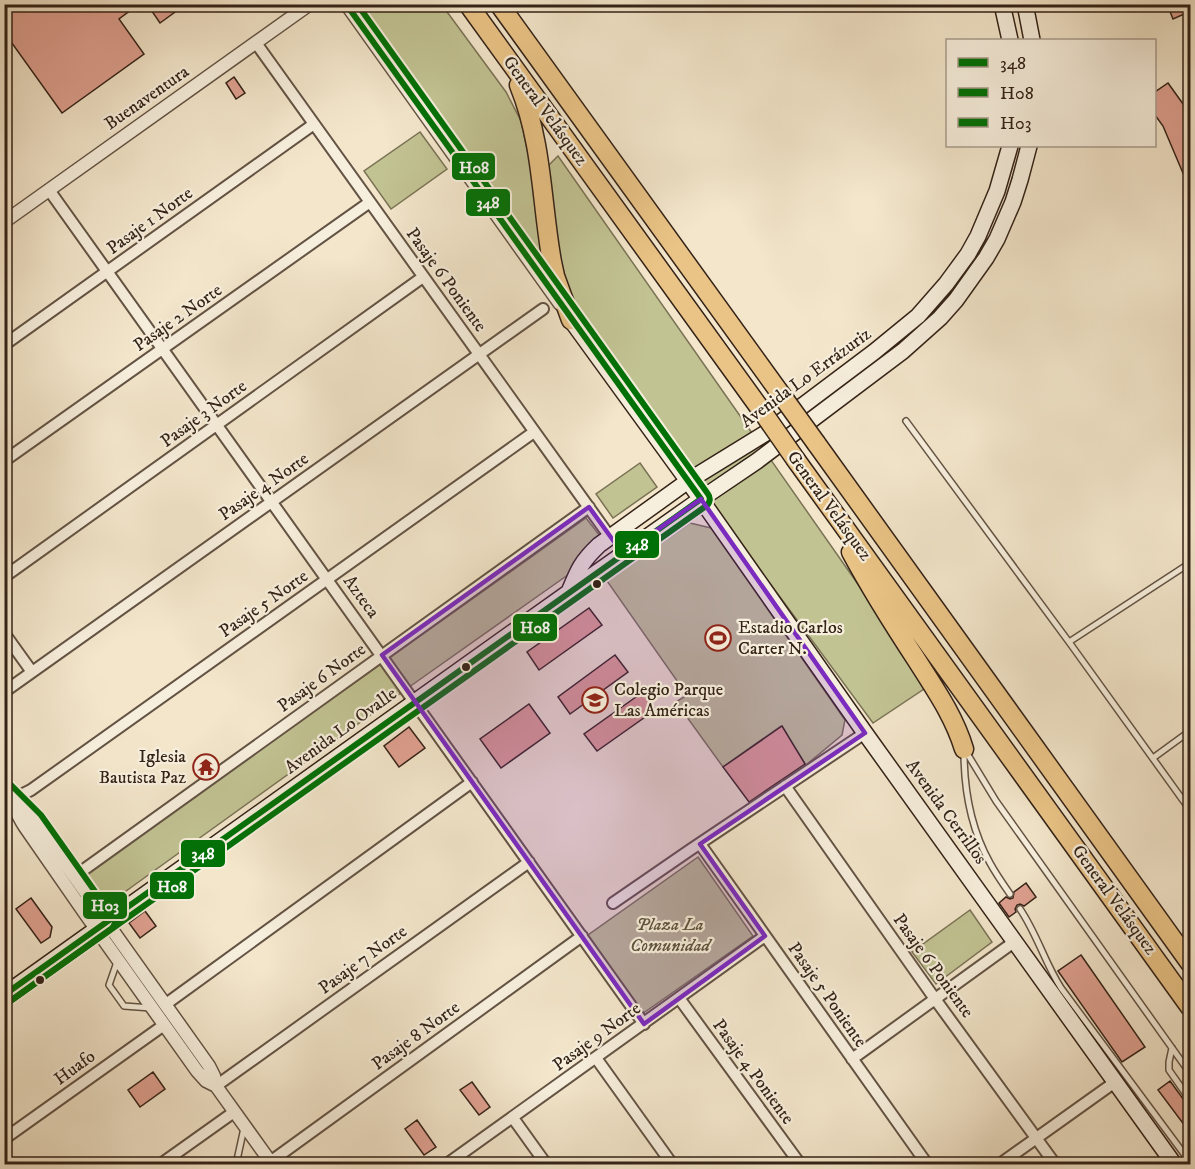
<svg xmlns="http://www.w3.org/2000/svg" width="1195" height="1169" viewBox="0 0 1195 1169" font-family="'IM FELL DW Pica',serif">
<rect width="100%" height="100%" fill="#f3e6cb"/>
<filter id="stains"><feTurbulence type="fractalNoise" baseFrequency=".00333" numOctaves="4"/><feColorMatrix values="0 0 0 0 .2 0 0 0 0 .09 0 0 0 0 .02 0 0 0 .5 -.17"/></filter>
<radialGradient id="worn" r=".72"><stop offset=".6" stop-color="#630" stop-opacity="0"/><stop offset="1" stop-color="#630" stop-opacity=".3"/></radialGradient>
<path fill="#c2c393" stroke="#7a7255" stroke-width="1.5" d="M356 5H442L506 92 521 121 530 163 544 273Z
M420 132 447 169 391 209 364 171Z
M558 156 883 620 924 689 873 723 600 353 574 312 554 241 548 166Z
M640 463 657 487 613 518 596 494Z
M586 518 600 536 572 572 412 685 108 904 87 873Z
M690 523 711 528 845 720 842 735 806 765 781 726 723 767 676 702 687 695 607 581Z
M698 857 753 936 642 1014 588 935Z
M970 910 992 942 936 984 912 952Z"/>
<path fill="#e0a191" stroke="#332217" stroke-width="1.5" d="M4 4H139L119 19 144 54 62 113 4 32Z
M147 4H186L160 23Z
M1167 4H1191V11L1173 19Z
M234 77 245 93 236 99 226 83Z
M1168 83 1191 115V192L1163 126 1155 115V92Z
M589 608 602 625 539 670 527 652Z
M615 655 628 672 570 714 558 697Z
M643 692 655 710 597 751 584 734Z
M529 704 550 733 501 768 480 739Z
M782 726 805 764 749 802 723 767Z
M409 727 425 748 399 767 384 746Z
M1026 883 1036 897 1024 906 1020 904 1017 905 1015 909 1016 912 1009 917 999 903 1006 897 1010 899 1013 898 1014 892Z
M31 898 52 927 50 937 41 943 16 909Z
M145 911 156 926 140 938 129 923Z
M1081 955 1145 1047 1122 1062 1058 971Z
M153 1072 165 1089 140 1107 128 1090Z
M1170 1081 1186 1103 1191 1105V1134L1158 1090Z
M472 1082 490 1107 479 1115 460 1090Z
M417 1120 436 1147 424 1155 405 1129Z"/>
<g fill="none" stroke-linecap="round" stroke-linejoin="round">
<g stroke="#635344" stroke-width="8">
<path id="service" d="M906 421 1069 642 1190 810
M1069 642 1190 563
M965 750 996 801 1187 1069
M964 751C964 790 971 829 990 863 996 874 1003 884 1010 894
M1153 758 1190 731
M1020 909C1037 934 1045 963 1061 988L1190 1162
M117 962 109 985 124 1006 151 1008
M1172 1048 1169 1062V1070L1190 1100
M241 1164 237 1160 244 1128"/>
</g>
<g stroke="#635344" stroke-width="14">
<path id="minor" d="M256 43 610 537
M49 190 644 1024
M4 345 314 124
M4 461 370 202
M4 577 423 277
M4 633 32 672
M4 692 543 309
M785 786 935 999 1055 1164
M11 800 31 790 534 432
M700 844 927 1164
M75 876 589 507
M613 903 690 850 865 733
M679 998 800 1164
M166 1004 472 782
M596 1058 672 1164
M852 1059 1014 942
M216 1086 529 862
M513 1118 546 1164
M4 1139 164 1025
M270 1162 582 936
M161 1164 234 1112
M447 1164 765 936
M1000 1164 1115 1082"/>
</g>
<g stroke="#635344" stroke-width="15">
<path id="tertiary" d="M346 4 560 304
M4 222 310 4
M4 791C13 802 17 815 25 827L84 912 197 1071 206 1081 216 1086 272 1164
M11 800 25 809 34 820 209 1066 214 1076 216 1086"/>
</g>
<g stroke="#332217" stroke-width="18">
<path id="secondary" d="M1002 4 1010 40
M1025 4 1032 40
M571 320 688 481 865 733 1174 1164
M569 592C578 570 581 562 599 545L688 481 769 431 874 352 918 316 946 284 968 254 978 236 997 191 1010 146
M4 995 569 592 701 499 757 461 903 351 940 318 956 300 986 258 997 239 1013 202 1020 180 1029 146"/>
</g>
<g stroke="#332217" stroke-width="21">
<path id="motorway" d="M468 4 764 414
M499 4 785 400
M519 85C543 144 541 201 552 262L555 276 571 320
M816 443 1190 963
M796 460 1190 1007
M851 552C871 589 893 624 916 659 935 689 954 716 964 749"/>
</g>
<use href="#service" stroke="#f7efdd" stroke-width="5"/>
<use href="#minor" stroke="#f7efdd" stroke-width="10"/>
<use href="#tertiary" stroke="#f7efdd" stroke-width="12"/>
<use href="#secondary" stroke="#f7efdd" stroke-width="15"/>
<use href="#motorway" stroke="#eac386" stroke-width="18"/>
<g stroke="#332217" stroke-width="21" stroke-linecap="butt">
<path id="motorway-bridge" d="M785 400 816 443
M764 414 796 460"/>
</g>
<use href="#motorway-bridge" stroke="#eac386" stroke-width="18"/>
<g stroke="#f7efdd" stroke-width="10">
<path id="bus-1" d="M4 995 701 499 346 4"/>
</g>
<g stroke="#f7efdd" stroke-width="10">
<path id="bus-2" d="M9 1002 706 506C710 503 711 498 708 494L357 4"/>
</g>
<g stroke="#f7efdd" stroke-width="10">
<path id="bus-3" d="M9 1002 111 929C115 926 116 921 113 917L41 815 11 785"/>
</g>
<use href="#bus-1" stroke="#007106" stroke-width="6"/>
<use href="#bus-2" stroke="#007106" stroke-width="6"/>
<use href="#bus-3" stroke="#007106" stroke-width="6"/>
</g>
<path fill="#7b2cbf" fill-opacity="0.2" stroke="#7b2cbf" stroke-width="4.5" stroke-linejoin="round" d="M701 499 865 733 700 844 765 936 644 1024 382 655 589 507 623 554Z"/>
<defs>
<g id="stadium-ring" transform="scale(1.35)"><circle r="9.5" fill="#f7efdd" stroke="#8f2418" stroke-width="1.5"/><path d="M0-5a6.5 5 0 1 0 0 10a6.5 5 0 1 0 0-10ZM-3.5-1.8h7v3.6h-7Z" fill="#8f2418"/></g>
<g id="school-ring" transform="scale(1.35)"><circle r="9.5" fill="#f7efdd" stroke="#8f2418" stroke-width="1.5"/><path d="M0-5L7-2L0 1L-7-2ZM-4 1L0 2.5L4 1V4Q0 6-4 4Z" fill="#8f2418"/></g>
<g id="temple-ring" transform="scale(1.35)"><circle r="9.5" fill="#f7efdd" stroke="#8f2418" stroke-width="1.5"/><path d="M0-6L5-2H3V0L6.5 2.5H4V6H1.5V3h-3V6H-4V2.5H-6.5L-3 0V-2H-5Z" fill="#8f2418"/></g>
</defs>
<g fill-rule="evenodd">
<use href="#stadium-ring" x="718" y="638"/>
<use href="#school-ring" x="595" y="700"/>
<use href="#temple-ring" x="206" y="767"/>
</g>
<g fill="#332217" stroke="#f7efdd" stroke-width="2">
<circle cx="597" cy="584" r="5"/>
<circle cx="466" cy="667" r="5"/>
<circle cx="40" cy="980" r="5"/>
</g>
<g text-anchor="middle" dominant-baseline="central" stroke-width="4.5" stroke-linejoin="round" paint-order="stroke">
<g font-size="18" fill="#332217" stroke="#f7efdd">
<text transform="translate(147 98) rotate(-35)">Buenaventura</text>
<text transform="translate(545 111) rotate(54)">General Velásquez</text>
<text transform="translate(150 221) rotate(-36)">Pasaje 1 Norte</text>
<text transform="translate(446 280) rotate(54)">Pasaje 6 Poniente</text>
<text transform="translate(178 318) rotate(-35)">Pasaje 2 Norte</text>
<text transform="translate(806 378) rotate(-36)">Avenida Lo Errázuriz</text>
<text transform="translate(204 414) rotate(-36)">Pasaje 3 Norte</text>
<text transform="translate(264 487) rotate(-35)">Pasaje 4 Norte</text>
<text transform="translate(829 506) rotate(54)">General Velásquez</text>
<text transform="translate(361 597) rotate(54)">Azteca</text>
<text transform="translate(264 604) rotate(-35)">Pasaje 5 Norte</text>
<text transform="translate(322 678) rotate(-36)">Pasaje 6 Norte</text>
<text transform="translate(341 731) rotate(-36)">Avenida Lo Ovalle</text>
<text transform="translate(946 812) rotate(54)">Avenida Cerrillos</text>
<text transform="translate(1114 900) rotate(54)">General Velásquez</text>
<text transform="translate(363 960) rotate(-36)">Pasaje 7 Norte</text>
<text transform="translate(933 966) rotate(54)">Pasaje 6 Poniente</text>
<text transform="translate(827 995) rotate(55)">Pasaje 5 Poniente</text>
<text transform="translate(416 1036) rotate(-36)">Pasaje 8 Norte</text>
<text transform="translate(597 1037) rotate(-36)">Pasaje 9 Norte</text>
<text transform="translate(75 1068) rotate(-36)">Huafo</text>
<text transform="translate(753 1072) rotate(54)">Pasaje 4 Poniente</text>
</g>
<g font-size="18" fill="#332217" stroke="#f7efdd" text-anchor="start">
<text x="738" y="628">Estadio Carlos<tspan x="738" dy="21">Carter N.</tspan></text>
<text x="614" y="690">Colegio Parque<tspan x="614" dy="21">Las Américas</tspan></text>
<text x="186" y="757" text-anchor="end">Iglesia<tspan x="186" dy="21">Bautista Paz</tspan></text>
</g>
<g font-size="18" font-style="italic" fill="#5e523c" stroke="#f7efdd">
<text x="670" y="925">Plaza La<tspan x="670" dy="21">Comunidad</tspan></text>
</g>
</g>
<g stroke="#f7efdd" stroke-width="2">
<rect x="451" y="152" width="45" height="29" rx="6" fill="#007106"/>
<rect x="465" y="188" width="46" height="29" rx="6" fill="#007106"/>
<rect x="614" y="530" width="46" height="29" rx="6" fill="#007106"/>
<rect x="512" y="613" width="46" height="29" rx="6" fill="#007106"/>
<rect x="180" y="839" width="46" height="29" rx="6" fill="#007106"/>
<rect x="149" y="871" width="46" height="29" rx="6" fill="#007106"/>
<rect x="82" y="891" width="46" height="29" rx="6" fill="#007106"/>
</g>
<g font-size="16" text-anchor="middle" font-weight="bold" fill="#fff">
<text x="474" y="173">H08</text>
<text x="488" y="208">348</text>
<text x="637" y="550">348</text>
<text x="535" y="633">H08</text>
<text x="203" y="859">348</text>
<text x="172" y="892">H08</text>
<text x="105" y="911">H03</text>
</g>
<rect width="1195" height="1169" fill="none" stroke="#f3e6cb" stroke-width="24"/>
<rect x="6" y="6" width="1183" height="1157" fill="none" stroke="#332217" stroke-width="3"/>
<rect x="12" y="12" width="1171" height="1145" fill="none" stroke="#332217" stroke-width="1.5"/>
<rect x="946" y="39" width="210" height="108" fill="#f7efdd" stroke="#a99d8e" stroke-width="1.5"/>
<rect x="958" y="58" width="30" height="9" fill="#007106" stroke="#a99d8e" stroke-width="1.5"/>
<text x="1000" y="69" font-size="18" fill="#332217">348</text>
<rect x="958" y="88" width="30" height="9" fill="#007106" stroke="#a99d8e" stroke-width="1.5"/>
<text x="1000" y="99" font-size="18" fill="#332217">H08</text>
<rect x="958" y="118" width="30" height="9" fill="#007106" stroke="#a99d8e" stroke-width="1.5"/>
<text x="1000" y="129" font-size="18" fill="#332217">H03</text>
<rect width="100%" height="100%" filter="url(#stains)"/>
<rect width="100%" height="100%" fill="url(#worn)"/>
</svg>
